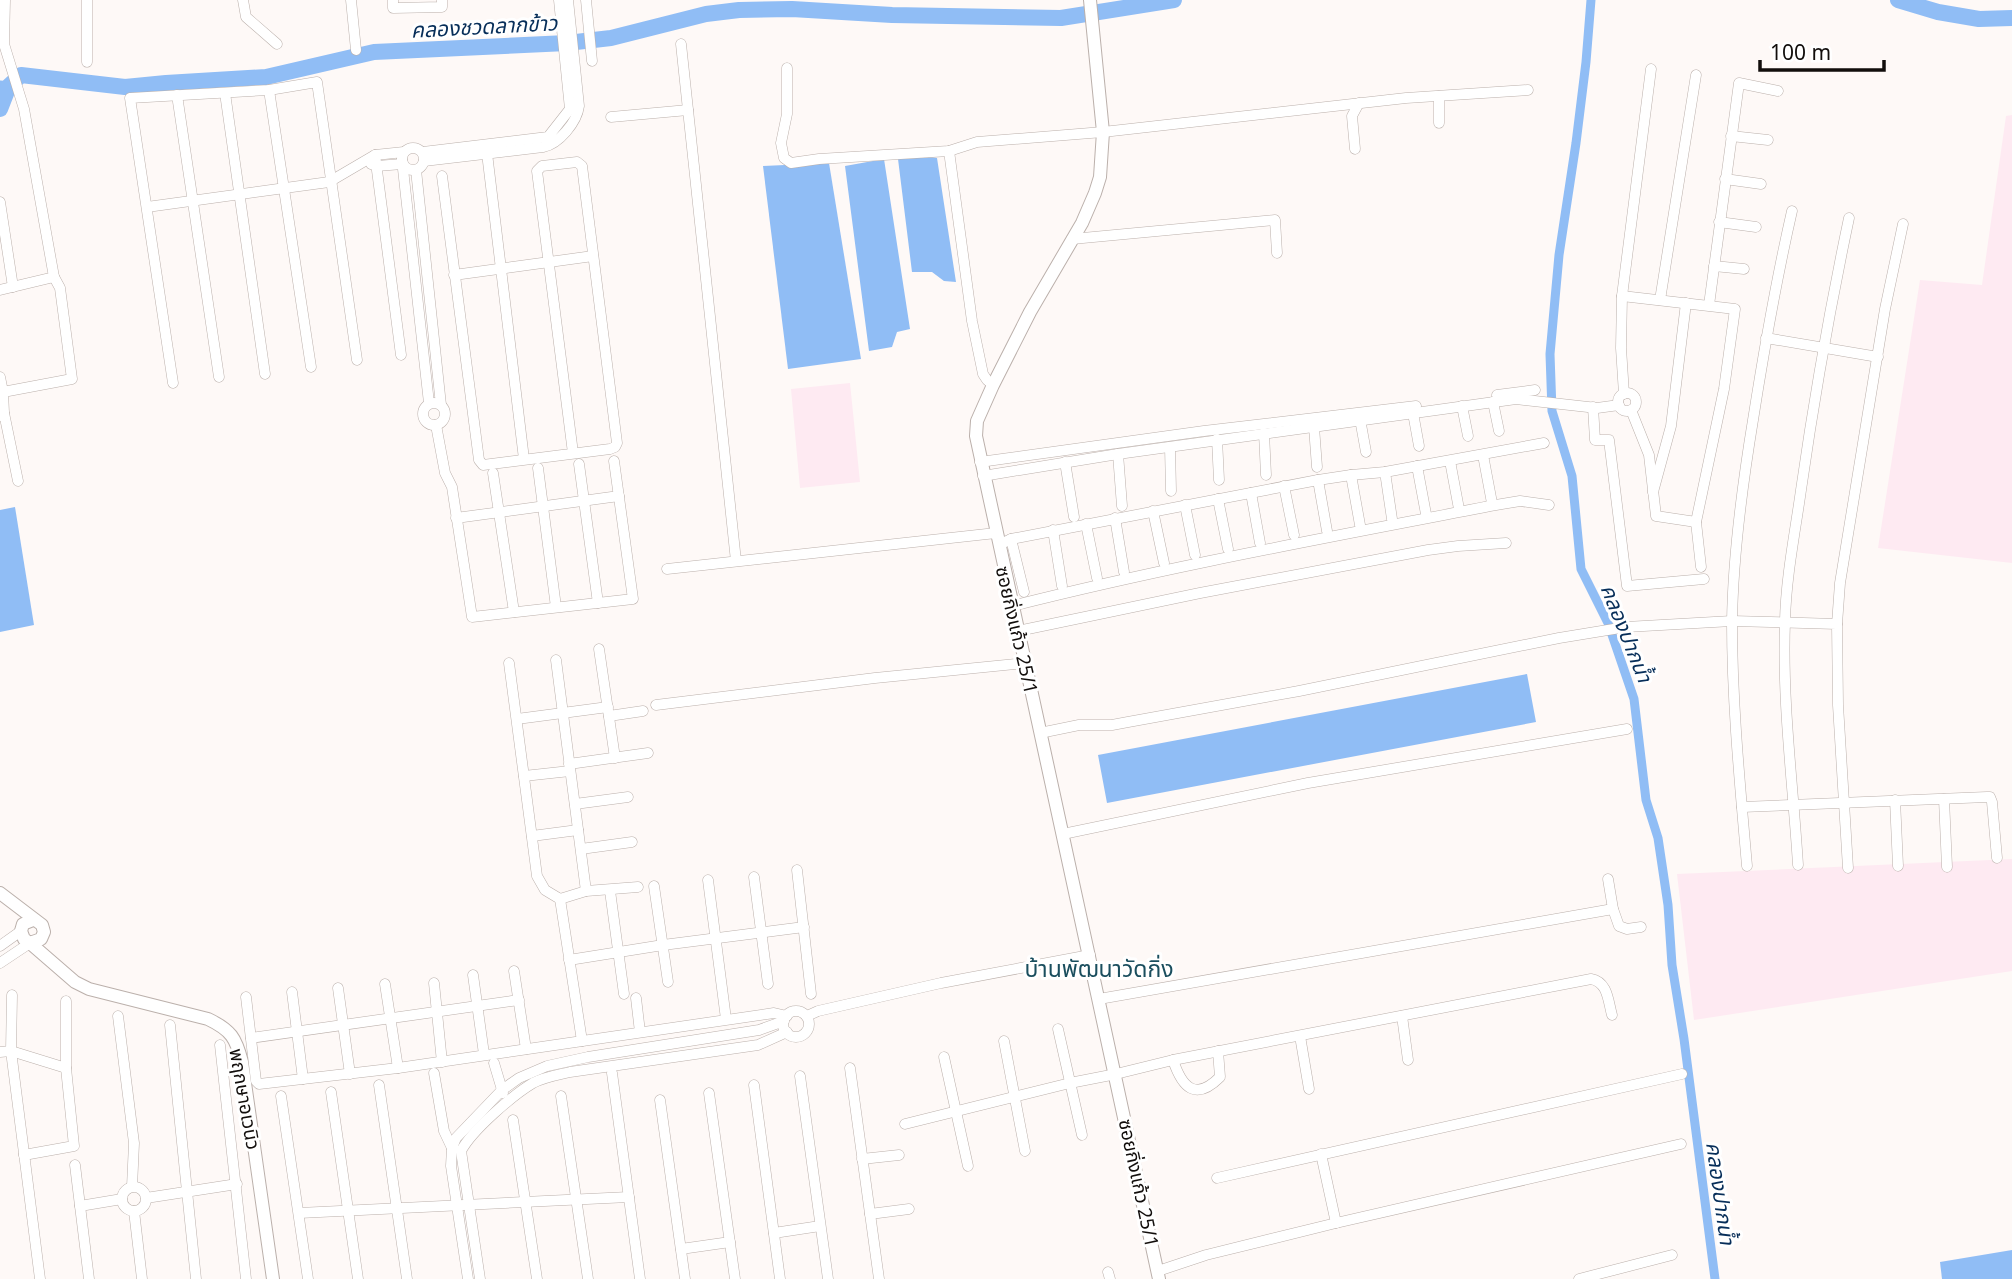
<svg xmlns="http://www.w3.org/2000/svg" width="2012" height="1279" font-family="'Noto Sans','Noto Sans Thai',sans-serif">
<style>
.industrial{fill:#feeaf2}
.water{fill:#90bdf5}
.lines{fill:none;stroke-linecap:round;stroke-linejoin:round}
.canal{stroke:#90bdf5;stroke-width:9}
.river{stroke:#90bdf5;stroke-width:16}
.minor-casing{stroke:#bbb0ab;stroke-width:11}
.tertiary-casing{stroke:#bbb0ab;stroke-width:14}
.minor{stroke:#fff;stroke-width:10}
.tertiary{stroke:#fff;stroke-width:12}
.labels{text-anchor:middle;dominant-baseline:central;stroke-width:6;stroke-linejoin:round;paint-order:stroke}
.street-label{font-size:19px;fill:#120e0c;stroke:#fff}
.water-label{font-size:21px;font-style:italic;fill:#072e59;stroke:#fff}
.quarter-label{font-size:23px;fill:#1a4e5e;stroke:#fff}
</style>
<rect width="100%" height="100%" fill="#fef9f7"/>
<g class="industrial">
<polygon points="2012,115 2012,563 1878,548 1920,280 1982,285 2006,116"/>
<polygon points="850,383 860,482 800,488 791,389"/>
<polygon points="2012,859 2012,971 1694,1020 1677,874"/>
</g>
<g class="water">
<polygon points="915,155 937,158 956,282 944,281 932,272 912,272 898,159"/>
<polygon points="884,159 910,329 897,332 892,347 869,351 845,166"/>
<polygon points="829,163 861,359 788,369 763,166"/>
<polygon points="15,507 34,625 0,632 0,510"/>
<polygon points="1527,674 1536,722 1107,803 1098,755"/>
<polygon points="2012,1250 2012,1279 1942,1279 1940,1262"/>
</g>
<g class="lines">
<g class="canal">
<polyline points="1591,0 1586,62 1576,143 1559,255 1550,354 1552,411 1572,476 1581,569 1608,623 1634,699 1646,800 1658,838 1668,905 1672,965 1684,1039 1715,1279"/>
<polyline points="0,85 9,86"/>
</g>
<g class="river">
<polyline points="1898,0 1938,12 1979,19 2012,18"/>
<polyline points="0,109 9,86 21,75 125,87 166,83 266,77 374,52 567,43 611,38 706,14 739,10 792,9 892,15 1061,18 1174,0"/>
</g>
<g class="minor-casing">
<g id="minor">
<polyline points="243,0 246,17 277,44"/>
<polyline points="351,0 356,50"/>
<polyline points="393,0 393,8 442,7 442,0"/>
<polyline points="586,0 592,61"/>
<polyline points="681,44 736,561"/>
<polyline points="87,62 87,0"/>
<polyline points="787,68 787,114 781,143 784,158 791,163 819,159 949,151 977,142 1103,132 1406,98 1528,90"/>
<polyline points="269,90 311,367"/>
<polyline points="225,93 265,374"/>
<polyline points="177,95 219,377"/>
<polyline points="1439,96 1439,123"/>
<polyline points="611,117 688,110"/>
<polyline points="1731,136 1768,140"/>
<polyline points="486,145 524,459"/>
<circle cx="413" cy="159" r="11"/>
<polyline points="1355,149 1352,116 1359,103"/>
<polyline points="949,151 972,321 983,374 987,380 993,385"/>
<polyline points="423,152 548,137 570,109 559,0"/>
<polyline points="375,155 401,355"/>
<polyline points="402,160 429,403"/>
<path d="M424,161L543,147C559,144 577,122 579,106L568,0"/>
<polyline points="371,164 377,166 402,164"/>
<polyline points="416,170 441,405"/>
<polyline points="442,176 479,460 483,465 610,449 615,447 617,443 582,166 577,162 542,166 537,171 573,453"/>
<polyline points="1725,179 1761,184"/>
<polyline points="0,202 13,287"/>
<polyline points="147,207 329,182 375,155 404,152"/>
<polyline points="1719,222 1756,227"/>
<polyline points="1072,239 1275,220 1277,253"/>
<polyline points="1714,266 1744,269"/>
<polyline points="454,275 593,256"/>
<polyline points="0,290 54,277 24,109 4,44 5,0"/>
<polyline points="1622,296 1735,309 1724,389 1696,522 1701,567"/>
<polyline points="1660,300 1696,75"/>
<polyline points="1709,305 1739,83 1778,91"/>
<polyline points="1766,338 1878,357"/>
<polyline points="0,377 3,392"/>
<polyline points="173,383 130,98 269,90 317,82 357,360"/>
<circle cx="1627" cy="402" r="9"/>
<polyline points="1624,394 1621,348 1622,296 1651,69"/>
<polyline points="1497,395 1535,390"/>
<polyline points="1493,402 1499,431"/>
<circle cx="434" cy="414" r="11"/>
<polyline points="1462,406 1468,436"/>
<polyline points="1593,407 1595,440 1609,440 1627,586 1704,579"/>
<polyline points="1631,410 1649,455 1656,516 1696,522"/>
<polyline points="4,413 18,481"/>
<polyline points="1413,413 1419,446"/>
<polyline points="0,416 4,413 3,392 72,379 60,288 54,277"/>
<polyline points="1360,419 1366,452"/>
<polyline points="436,425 445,473 452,487 472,617 633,599 614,461"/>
<polyline points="1314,427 1317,467"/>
<polyline points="1264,433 1266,475"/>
<polyline points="1217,439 1219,480"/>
<polyline points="1170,447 1171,491"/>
<polyline points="1118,454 1122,506"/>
<polyline points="1483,455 1492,503"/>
<polyline points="1450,461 1459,509"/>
<polyline points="980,462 1204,431 1416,406"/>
<polyline points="1065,462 1074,517"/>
<polyline points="579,464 598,603"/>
<polyline points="1417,466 1426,514"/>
<polyline points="538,468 556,607"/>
<polyline points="1385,472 1392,519"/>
<polyline points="493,473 514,612"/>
<polyline points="1351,475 1360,525"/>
<polyline points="983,476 1118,454 1516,399 1597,408 1619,405"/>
<polyline points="1318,480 1327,531"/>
<polyline points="1284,486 1294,535"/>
<polyline points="1653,492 1671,426 1686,303"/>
<polyline points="1251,493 1260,543"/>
<polyline points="1218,499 1228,549"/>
<polyline points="1185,505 1195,555"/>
<polyline points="1153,511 1164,563"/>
<polyline points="456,518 619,496"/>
<polyline points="1115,518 1124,572"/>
<polyline points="1086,524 1097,578"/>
<polyline points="1053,530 1062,586"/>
<polyline points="1011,539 1024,592"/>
<polyline points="999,545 1011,539 1318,480 1351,475 1385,472 1544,443"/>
<polyline points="667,569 996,533"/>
<path d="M1012,606C1170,566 1331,537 1490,506L1520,501L1549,505"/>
<polyline points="1837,624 1840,583 1885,309 1903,224"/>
<polyline points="1018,631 1200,593 1428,550 1458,546 1506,543"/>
<polyline points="599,649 615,758"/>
<polyline points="556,660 586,891"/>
<polyline points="509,663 537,876 545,890 560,899"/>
<polyline points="656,705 875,678 1025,663"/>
<polyline points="609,716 643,711"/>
<polyline points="517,719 608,707"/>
<polyline points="1040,733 1079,725 1112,725 1128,722 1299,691 1559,638 1626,627 1732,621 1837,624 1838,705 1848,868"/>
<polyline points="569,764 648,753"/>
<polyline points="524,776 570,771"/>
<polyline points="1944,799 1947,867"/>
<polyline points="1895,800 1898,866"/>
<polyline points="575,804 628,797"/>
<polyline points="1742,807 1987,797 1990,797 1992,802 1997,858"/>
<polyline points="1063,834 1308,783 1627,729"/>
<polyline points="532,836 578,830"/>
<polyline points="581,849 632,842"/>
<path d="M1798,865C1793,784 1782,703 1785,621C1786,577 1795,533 1801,490C1814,399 1830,308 1849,218"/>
<path d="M1747,866C1740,785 1732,703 1732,622C1733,554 1742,487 1753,420C1764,350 1776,281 1792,211"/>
<polyline points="797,870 811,994"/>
<polyline points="754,877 768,984"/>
<polyline points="1608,879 1613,909 1619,926 1627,929 1641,927"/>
<polyline points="708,880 726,1019"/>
<polyline points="654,886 668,982"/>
<polyline points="610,891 624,994"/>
<polyline points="0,946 21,931"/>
<polyline points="569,960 663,945 804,927"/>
<polyline points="0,963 30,943"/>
<polyline points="514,971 526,1049"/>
<polyline points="473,975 484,1054"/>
<polyline points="434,983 442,1062"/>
<polyline points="385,984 398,1068"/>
<polyline points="338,988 350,1074"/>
<polyline points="292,992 303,1079"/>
<polyline points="12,995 11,1051 40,1279"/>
<polyline points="246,997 256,1081 259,1084 398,1068 774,1013 787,1016"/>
<polyline points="636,998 640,1032"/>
<polyline points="1099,999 1613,909"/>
<circle cx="796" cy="1024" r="13"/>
<polyline points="118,1016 134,1143 132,1187"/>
<polyline points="807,1016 818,1011 941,983 1090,955"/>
<polyline points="1402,1016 1408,1060"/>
<polyline points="170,1025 196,1279"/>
<polyline points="1058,1029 1082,1135"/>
<polyline points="1300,1036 1309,1089"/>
<polyline points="251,1038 519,1000"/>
<polyline points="582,1041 560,899 586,891 638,887"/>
<polyline points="1004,1041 1025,1151"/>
<polyline points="220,1045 246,1279"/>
<polyline points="0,1052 11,1051 66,1068"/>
<polyline points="944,1057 968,1166"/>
<path d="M1173,1060C1182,1087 1195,1102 1220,1077L1218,1051"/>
<polyline points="494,1063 503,1093"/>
<polyline points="850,1068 879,1279"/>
<polyline points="434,1073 444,1131 452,1148 454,1149"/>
<polyline points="612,1073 640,1279"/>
<polyline points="800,1076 828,1279"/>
<polyline points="379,1085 407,1279"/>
<polyline points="754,1085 780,1279"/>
<polyline points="331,1092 358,1279"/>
<polyline points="709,1093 735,1279"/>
<polyline points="281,1096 308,1279"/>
<polyline points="561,1096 588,1279"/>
<polyline points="660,1100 685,1279"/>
<polyline points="513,1120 537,1279"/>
<path d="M905,1124L1070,1083L1116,1074L1173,1060L1591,979C1608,982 1608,1001 1612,1015"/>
<polyline points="1321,1154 1336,1223"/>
<polyline points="24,1155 74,1146 66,1068 66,1001"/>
<polyline points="862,1159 899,1155"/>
<polyline points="75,1165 89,1279"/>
<polyline points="1217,1178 1682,1074"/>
<circle cx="134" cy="1199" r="12"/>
<polyline points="146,1198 237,1184"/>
<polyline points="80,1206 122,1199"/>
<polyline points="134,1211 142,1279"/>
<polyline points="299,1213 629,1197"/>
<polyline points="870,1214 909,1209"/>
<polyline points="774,1233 820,1226"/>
<polyline points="681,1249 730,1242"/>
<polyline points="1158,1271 1206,1255 1336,1223 1681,1144"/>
<polyline points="1108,1272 1110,1279"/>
<polyline points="468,1279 451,1166 452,1148 456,1138 502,1090 519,1078 547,1066 588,1057 759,1030 784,1021"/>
<path d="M480,1279L461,1151C472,1130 513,1095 533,1083C544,1077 557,1075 570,1072L758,1045L787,1032"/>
<polyline points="1579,1279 1672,1255"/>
</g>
</g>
<g class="tertiary-casing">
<g id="tertiary">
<polyline points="1090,0 1103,132 1100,177 1095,193 1082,223 1030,312 993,385 977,421 976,436 1159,1279"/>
<polyline points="0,893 42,925 44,932 41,939 30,943 24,939 21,931 23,924 33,920"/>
<path d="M30,943L75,982L89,989L208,1019C231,1030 236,1038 242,1062L273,1279"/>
</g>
</g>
<use href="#minor" class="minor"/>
<use href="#tertiary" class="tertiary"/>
</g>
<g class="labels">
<g class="street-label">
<text transform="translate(1017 630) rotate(77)">ซอยกิ่งแก้ว 25/1</text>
<text transform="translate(245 1099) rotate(80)">พฤกษาอเวนิว</text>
<text transform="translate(1139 1183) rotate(78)">ซอยกิ่งแก้ว 25/1</text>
</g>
<g class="water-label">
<text transform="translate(484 26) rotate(-3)">คลองชวดลากข้าว</text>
<text transform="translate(1627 633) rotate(68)">คลองปากน้ำ</text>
<text transform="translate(1721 1193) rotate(82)">คลองปากน้ำ</text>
</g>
<g class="quarter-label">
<text x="1099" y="968">บ้านพัฒนาวัดกิ่ง</text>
</g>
</g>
<path d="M1760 60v10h124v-10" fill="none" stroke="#120e0c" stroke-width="3.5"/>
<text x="1770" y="60" font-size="21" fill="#120e0c" stroke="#ffffff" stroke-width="5" paint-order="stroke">100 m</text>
</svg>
